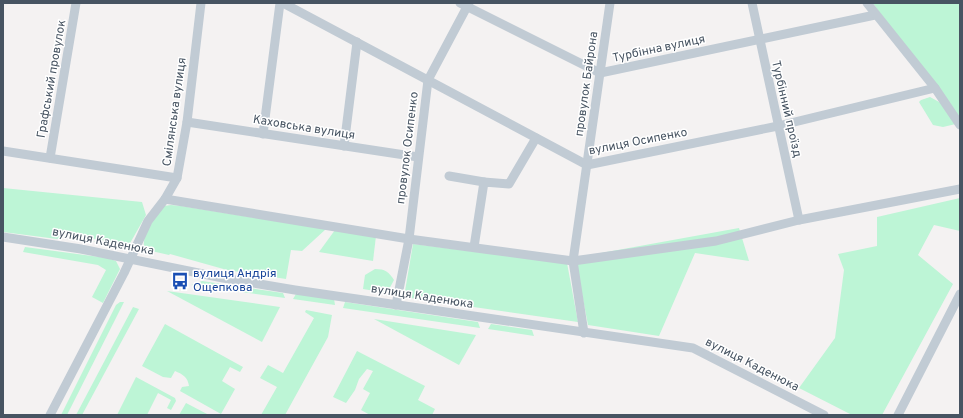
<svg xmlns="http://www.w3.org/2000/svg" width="963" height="418" font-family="Overpass,sans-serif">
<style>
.green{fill:#bdf5d6}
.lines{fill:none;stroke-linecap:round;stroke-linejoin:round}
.minor{stroke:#c1cbd4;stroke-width:9}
.labels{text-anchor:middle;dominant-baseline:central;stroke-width:3;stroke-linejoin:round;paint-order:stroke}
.street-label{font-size:12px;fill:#475462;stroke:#fff}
.transit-label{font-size:12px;fill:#164399;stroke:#fff;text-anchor:start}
</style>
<rect width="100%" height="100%" fill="#f4f2f2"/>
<g class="green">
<polygon points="873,3 960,3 960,123 943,127 933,125 919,102 921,100 930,97 941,103"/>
<polygon points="3,188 142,202 146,215 129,245 72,235 57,239 3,232"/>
<polygon points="960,198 960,231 934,225 918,255 953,284 882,415 852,415 799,388 835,338 844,270 838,254 877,246 877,217"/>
<path d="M171,205L181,206L326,229L302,251L291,250L286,279L227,270L170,254L169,255L147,250L144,247C142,231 155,218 164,206Z"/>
<polygon points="739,228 749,261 695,253 659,336 588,325 577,268 579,257"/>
<polygon points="335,230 376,236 373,261 319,252"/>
<polygon points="93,241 120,246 119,249 104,246"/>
<polygon points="413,244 567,263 578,322 404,297"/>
<polygon points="25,247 107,258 116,261 120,269 103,303 92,297 106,270 98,265 23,252"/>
<path d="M375,269C385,269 389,272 394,280L387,293L363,289L365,275Z"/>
<polygon points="202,281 283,293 285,298 191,285"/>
<polygon points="167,291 280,307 262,342"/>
<polygon points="296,294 334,299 335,305 293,299"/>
<polygon points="120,302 124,302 67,415 61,415 116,305"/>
<polygon points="345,302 478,322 480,328 343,308"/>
<polygon points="133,307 139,309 82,415 76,415"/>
<polygon points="306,310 332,315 328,337 285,415 261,415 277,387 260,378 268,365 283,373 314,318 305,312"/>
<polygon points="374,319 476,335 459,365"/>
<path d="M165,324L243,367L240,372L230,367L222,381L235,389L221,414L180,391L182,387L189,386C188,377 182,374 175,371L171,378L163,377L142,366Z"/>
<polygon points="491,324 532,330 534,336 488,329"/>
<polygon points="357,351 425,386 418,400 435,409 432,415 370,415 361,410 370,393 363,389 373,371 367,369 359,379 355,390 346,403 333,397"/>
<polygon points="136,377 175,398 176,401 171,410 167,408 171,400 158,393 147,415 117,415"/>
<polygon points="186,403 209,415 179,415"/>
</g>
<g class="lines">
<g class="minor">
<polyline points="283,3 587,165 778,126 935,88"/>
<polyline points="460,3 600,73 875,15"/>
<polyline points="752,3 799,220"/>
<polyline points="867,3 935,88 960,125"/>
<polyline points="187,122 418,157"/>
<polyline points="263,134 280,3"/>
<polyline points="344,146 357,42"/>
<polyline points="3,151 177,178"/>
<polyline points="50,158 76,3"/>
<polyline points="449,176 484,182"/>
<polyline points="165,199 409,239 573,261 716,241 799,220 960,189"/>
<polyline points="3,237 81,249 223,278 295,290 693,348 824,415"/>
<polyline points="474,247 484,182 509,184 536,138"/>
<polyline points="396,305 409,239 428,80 469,3"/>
<polyline points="584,333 573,261 610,3"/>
<polyline points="50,415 124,273 148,221 165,199 177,178 187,122 201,3"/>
<polyline points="898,415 960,294"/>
</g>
</g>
<defs>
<g id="bus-bare" transform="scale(1.38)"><path d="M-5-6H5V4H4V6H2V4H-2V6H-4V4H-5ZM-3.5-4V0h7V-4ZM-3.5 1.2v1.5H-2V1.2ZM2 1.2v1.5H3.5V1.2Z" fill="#1a4fb4" stroke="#fff" stroke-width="2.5" paint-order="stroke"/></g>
</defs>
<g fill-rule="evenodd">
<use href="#bus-bare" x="180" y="281"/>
</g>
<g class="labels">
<g class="street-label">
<text transform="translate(659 49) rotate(-12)">Турбінна вулиця</text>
<text transform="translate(52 79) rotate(-80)">Графський провулок</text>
<text transform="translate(587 84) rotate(-82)">провулок Байрона</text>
<text transform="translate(786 109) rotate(77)">Турбінний проїзд</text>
<text transform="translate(175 112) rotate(-82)">Смілянська вулиця</text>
<text transform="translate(304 128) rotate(9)">Каховська вулиця</text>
<text transform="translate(638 142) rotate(-11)">вулиця Осипенко</text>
<text transform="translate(408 148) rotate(-83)">провулок Осипенко</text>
<text transform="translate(103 242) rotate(11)">вулиця Каденюка</text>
<text transform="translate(422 297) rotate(9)">вулиця Каденюка</text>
<text transform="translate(752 365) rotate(27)">вулиця Каденюка</text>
</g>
<g class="transit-label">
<text x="193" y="274">вулиця Андрія<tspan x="193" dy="14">Ощепкова</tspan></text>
</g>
</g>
<rect width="963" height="418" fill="none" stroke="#475462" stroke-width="8"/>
</svg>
